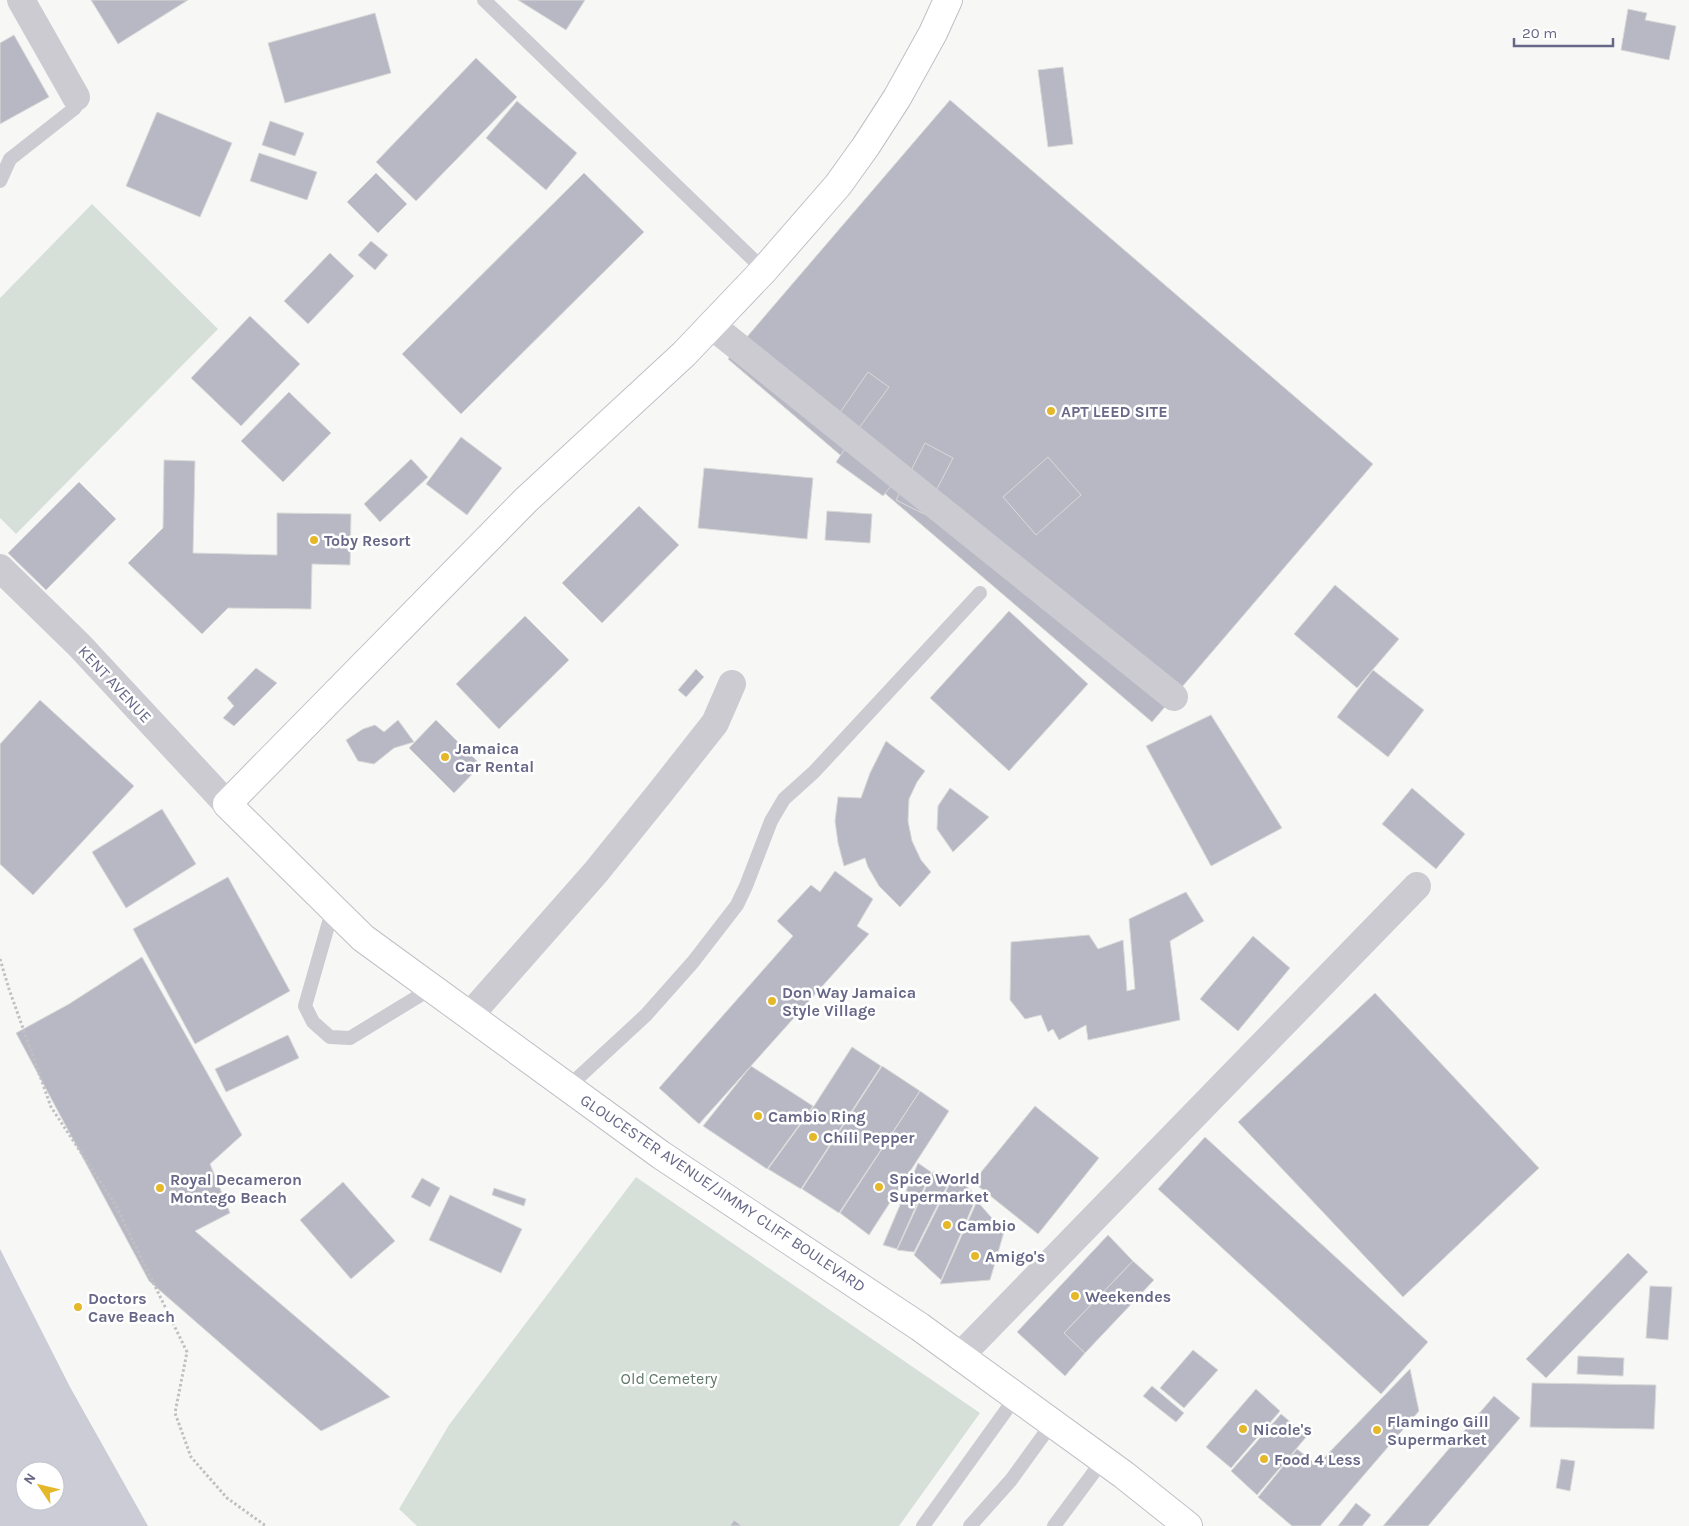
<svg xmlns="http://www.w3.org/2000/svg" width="1689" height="1526" font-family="Karla,sans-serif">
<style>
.green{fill:#d7e0d8}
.water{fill:#cbccd6;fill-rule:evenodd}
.building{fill:#b7b8c3;stroke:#d9dad8}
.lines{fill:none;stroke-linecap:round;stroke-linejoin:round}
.secondary-casing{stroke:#bfbfc7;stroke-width:30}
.path{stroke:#c0c0c4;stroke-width:3;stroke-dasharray:2.5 2.5;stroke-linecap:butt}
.service{stroke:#cbcbd1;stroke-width:14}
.minor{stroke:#cbcbd1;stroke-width:28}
.secondary{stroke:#fff;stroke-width:28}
.poi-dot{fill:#e5b829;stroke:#fff;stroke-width:2}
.labels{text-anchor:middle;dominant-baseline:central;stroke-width:5;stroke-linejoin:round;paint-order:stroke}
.poi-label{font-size:16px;font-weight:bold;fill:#676887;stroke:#fff;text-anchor:start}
.street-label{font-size:16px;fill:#676887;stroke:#fff}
.park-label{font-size:16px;fill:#627969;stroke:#fff}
</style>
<rect width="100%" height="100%" fill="#f7f8f6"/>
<g class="green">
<polygon points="92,204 218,329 16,534 0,518 0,298"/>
<polygon points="636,1177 980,1413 899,1526 417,1526 399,1509 449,1425"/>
</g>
<path class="water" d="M0,1249L70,1387L148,1526H0ZM25,1471H55V1501H25Z"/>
<g class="building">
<polygon points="91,0 188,0 118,44"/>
<polygon points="518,0 585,0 566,30"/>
<polygon points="1628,9 1647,13 1645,20 1676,26 1669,60 1621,50"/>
<polygon points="375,13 391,73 285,103 268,43"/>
<polygon points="14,35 49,97 0,124 0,43"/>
<polygon points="476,58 517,97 416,201 376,162"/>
<polygon points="1063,67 1073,144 1048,147 1038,70"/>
<polygon points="950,100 1373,464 1152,722 728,359"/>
<polygon points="517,101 577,153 546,190 486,138"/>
<polygon points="157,112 232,143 200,217 126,186"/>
<polygon points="270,121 304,133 295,156 262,145"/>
<polygon points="259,153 317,172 307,200 250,181"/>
<polygon points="376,173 407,204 378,233 347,202"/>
<polygon points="584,173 644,232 461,414 402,354"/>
<polygon points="371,241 388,255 375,270 358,255"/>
<polygon points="330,253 354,276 308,324 284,301"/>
<polygon points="250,316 300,364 241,426 191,378"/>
<polygon points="868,372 889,387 859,428 839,414"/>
<polygon points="289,392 331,433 283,482 241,441"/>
<polygon points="461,437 502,468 467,515 426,484"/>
<polygon points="925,443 953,458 924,514 896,500"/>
<polygon points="847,446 895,481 883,496 836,462"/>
<polygon points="1048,457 1081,495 1036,535 1003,497"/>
<polygon points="411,459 428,477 380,522 364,504"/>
<polygon points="164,460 195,461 193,553 277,555 277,513 351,514 350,565 312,564 311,609 228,608 202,634 128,563 163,528"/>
<polygon points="704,468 813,478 807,539 698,528"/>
<polygon points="79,482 116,519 46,590 8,553"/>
<polygon points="639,506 679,545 602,623 562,583"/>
<polygon points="827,511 872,514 870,543 825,540"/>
<polygon points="1335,585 1399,639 1357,688 1294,634"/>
<polygon points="1009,611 1088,684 1009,771 930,698"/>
<polygon points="525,616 569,660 499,729 456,684"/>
<polygon points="256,668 277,683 234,726 223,718 234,706 227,698"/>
<polygon points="696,669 704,677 686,697 678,690"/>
<polygon points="1373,670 1424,710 1388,757 1337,717"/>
<polygon points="40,700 134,786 33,895 0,864 0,744"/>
<polygon points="1211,715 1282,828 1211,866 1146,746"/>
<polygon points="398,720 414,742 394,748 374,764 358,761 346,740 363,729 375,725 384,732"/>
<polygon points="436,720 481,765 454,793 409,748"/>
<polygon points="886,741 925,771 917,782 909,799 908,821 912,841 921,860 931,872 900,907 879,886 868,867 865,858 844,866 838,843 835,821 838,797 861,798 870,773"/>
<polygon points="950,788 989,817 953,852 937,829 938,806"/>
<polygon points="1412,788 1465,834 1436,869 1382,824"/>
<polygon points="162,809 196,864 126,908 92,852"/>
<polygon points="835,871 873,899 857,926 869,934 699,1124 659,1088 793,936 777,921 811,885 820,892"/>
<polygon points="228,877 290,991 195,1044 133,929"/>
<polygon points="1186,892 1204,921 1170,941 1180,1020 1088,1040 1086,1025 1059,1040 1053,1029 1048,1032 1041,1015 1025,1019 1010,1000 1011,942 1089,935 1098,949 1123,940 1127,991 1135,989 1129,919"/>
<polygon points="1253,936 1290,968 1238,1031 1200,999"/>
<polygon points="142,957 242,1135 210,1164 230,1213 195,1231 390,1397 321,1431 149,1281 16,1033 69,1004"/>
<polygon points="1375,993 1539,1168 1403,1297 1238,1122"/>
<polygon points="288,1035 299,1058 226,1092 215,1069"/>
<polygon points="852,1047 881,1066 801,1189 768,1169 814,1106"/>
<polygon points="751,1066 813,1106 767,1169 703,1126"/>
<polygon points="882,1066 920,1091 839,1213 802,1189"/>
<polygon points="920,1091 949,1111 869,1235 840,1213"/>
<polygon points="1035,1106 1099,1158 1038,1234 973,1182"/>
<polygon points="1205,1137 1428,1342 1381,1394 1158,1189"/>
<polygon points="918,1163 931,1172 897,1249 883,1245"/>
<polygon points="933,1172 953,1174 914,1252 897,1250"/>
<polygon points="954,1175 977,1196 941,1280 914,1255"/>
<polygon points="422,1178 440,1188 430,1207 411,1197"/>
<polygon points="343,1182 395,1241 351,1279 300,1220"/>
<polygon points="494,1188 526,1199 524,1206 492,1195"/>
<polygon points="450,1195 522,1229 501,1273 429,1240"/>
<polygon points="977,1201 1004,1232 990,1280 940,1284"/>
<polygon points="1108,1235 1133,1261 1064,1333 1085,1353 1065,1376 1017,1332"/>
<polygon points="1628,1253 1648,1272 1546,1378 1526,1359"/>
<polygon points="1133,1261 1154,1280 1085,1353 1064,1333"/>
<polygon points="1650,1286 1672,1287 1668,1340 1646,1338"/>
<polygon points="1193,1350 1218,1370 1184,1408 1160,1388"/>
<polygon points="1578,1356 1624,1358 1623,1376 1577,1374"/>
<polygon points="1410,1369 1419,1411 1320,1526 1292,1526 1258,1497 1297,1449 1317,1465"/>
<polygon points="1532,1383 1656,1385 1654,1429 1530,1427"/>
<polygon points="1152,1386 1184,1413 1176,1422 1143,1396"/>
<polygon points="1256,1389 1280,1411 1231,1468 1206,1447"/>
<polygon points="1494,1396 1520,1418 1428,1526 1383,1526"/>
<polygon points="1281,1414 1307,1436 1257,1495 1231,1471"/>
<polygon points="1561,1459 1575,1461 1570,1491 1556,1488"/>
<polygon points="1356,1503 1371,1515 1362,1526 1338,1526"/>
<polygon points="734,1520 742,1526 730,1526"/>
</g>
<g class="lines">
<g class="secondary-casing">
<polyline id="secondary" points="948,0 933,33 897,98 866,146 838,185 764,270 684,354 526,500 227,804 363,938 661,1155 920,1327 1124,1475 1188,1526"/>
</g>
<polyline class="path" points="0,959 9,989 51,1107 115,1204 187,1352 175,1413 191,1457 227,1498 266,1526"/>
<g class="service">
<polyline points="484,0 764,270"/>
<polyline points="0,181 10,159 75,108 76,97"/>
<polyline points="333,908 305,1006 313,1022 330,1037 350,1038 432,988"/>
<polyline points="568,1087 646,1015 693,962 737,905 746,886 771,821 784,799 814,772 980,593"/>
<polyline points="923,1526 1015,1398"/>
<polyline points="970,1526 1011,1480 1053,1422"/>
<polyline points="1054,1526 1103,1460"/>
</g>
<g class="minor">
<polyline points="21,0 76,97"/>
<polyline points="711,325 1174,697"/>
<polyline points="0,568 79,645 227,804"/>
<polyline points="470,1015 596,872 659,794 715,723 732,684"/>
<polyline points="960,1356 1417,886"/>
</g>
<use href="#secondary" class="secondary"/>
</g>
<g class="poi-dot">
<circle cx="1051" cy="411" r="5"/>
<circle cx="314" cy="540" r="5"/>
<circle cx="445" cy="757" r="5"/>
<circle cx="772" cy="1001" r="5"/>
<circle cx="758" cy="1116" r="5"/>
<circle cx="813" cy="1137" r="5"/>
<circle cx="879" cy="1187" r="5"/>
<circle cx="160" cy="1188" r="5"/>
<circle cx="947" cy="1225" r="5"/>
<circle cx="975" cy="1256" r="5"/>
<circle cx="1075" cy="1296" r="5"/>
<circle cx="78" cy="1307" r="5"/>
<circle cx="1243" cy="1429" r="5"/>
<circle cx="1377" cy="1430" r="5"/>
<circle cx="1264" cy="1459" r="5"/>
</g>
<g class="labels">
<g class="poi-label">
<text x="1061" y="411">APT LEED SITE</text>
<text x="324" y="540">Toby Resort</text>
<text x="455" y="748">Jamaica<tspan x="455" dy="18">Car Rental</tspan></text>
<text x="782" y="992">Don Way Jamaica<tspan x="782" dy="18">Style Village</tspan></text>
<text x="768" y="1116">Cambio Ring</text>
<text x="823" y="1137">Chili Pepper</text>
<text x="889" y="1178">Spice World<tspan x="889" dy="18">Supermarket</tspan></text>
<text x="170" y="1179">Royal Decameron<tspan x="170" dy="18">Montego Beach</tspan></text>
<text x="957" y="1225">Cambio</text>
<text x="985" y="1256">Amigo's</text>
<text x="1085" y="1296">Weekendes</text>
<text x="88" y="1298">Doctors<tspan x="88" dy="18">Cave Beach</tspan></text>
<text x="1387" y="1421">Flamingo Gill<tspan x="1387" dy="18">Supermarket</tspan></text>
<text x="1253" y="1429">Nicole's</text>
<text x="1274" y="1459">Food 4 Less</text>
</g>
<g class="street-label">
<text transform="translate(115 684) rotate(47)">KENT AVENUE</text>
<text transform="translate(723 1193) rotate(34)">GLOUCESTER AVENUE/JIMMY CLIFF BOULEVARD</text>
</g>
<g class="park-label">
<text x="669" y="1378">Old Cemetery</text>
</g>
</g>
<g transform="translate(40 1486) rotate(305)"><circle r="24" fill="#ffffff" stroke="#c2c3cf"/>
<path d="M0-4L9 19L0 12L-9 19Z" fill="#e5b829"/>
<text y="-8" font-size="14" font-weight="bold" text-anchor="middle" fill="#676887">N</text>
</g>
<path d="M1514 38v8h99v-8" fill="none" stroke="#676887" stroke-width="2.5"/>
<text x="1522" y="38" font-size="15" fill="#676887" stroke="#ffffff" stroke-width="4" paint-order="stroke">20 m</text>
</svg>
